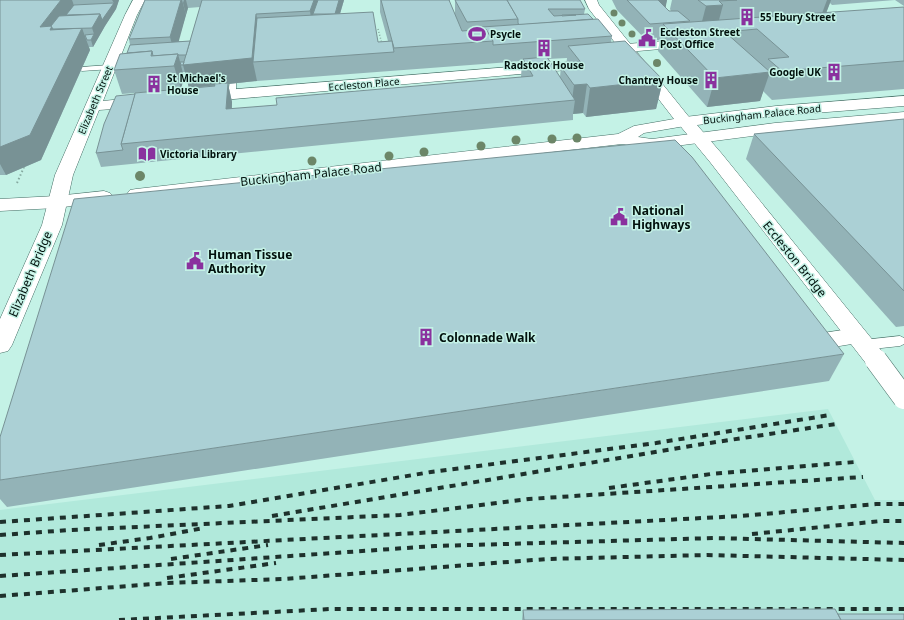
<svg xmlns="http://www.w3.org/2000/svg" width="904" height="620" font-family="'Noto Sans',sans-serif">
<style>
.built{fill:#b1e9db}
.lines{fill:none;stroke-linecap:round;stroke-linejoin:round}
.lane-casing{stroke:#436d64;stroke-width:1}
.street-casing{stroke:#436d64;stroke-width:1}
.primary-casing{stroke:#436d64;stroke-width:1}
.highway-casing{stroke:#436d64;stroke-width:1}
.path-far1{stroke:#84a89e;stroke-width:1.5;stroke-dasharray:1 2;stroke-linecap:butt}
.path{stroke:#84a89e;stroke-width:2;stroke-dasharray:1.5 2.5;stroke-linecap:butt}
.lane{fill:#fff;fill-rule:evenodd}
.street{fill:#fff;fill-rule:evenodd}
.primary{fill:#fff;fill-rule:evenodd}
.highway{fill:#fff;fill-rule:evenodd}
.rail{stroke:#1e312c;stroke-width:4;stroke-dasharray:6 6;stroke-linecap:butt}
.highway-bridge-casing{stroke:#436d64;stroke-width:23;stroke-linecap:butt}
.highway-bridge{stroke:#fff;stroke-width:22}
.tree{fill:#6c8668}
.wall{fill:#93b3b7;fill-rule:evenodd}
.shaded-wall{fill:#789295}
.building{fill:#abd0d5;stroke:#789295}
.labels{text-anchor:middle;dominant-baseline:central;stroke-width:3;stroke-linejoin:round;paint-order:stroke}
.far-poi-label{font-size:10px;font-weight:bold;fill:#02110d;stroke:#c4f2e6;text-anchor:start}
.far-street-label{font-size:10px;fill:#02110d;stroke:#c4f2e6}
.street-label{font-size:12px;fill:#02110d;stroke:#c4f2e6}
.poi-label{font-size:12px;font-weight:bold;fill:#02110d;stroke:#c4f2e6;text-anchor:start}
</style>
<rect width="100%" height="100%" fill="#c4f2e6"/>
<polygon class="built" points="828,409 875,500 904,500 904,620 0,620 0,510"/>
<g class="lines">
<g class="lane-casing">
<g id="lane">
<polygon points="109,65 112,65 112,69 82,71 78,69 82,67"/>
<polygon points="230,81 236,81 236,95 232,97 228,95"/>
<polygon points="900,336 904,338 904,344 900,346 863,350 859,348 857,345 859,342 863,340"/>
</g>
</g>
<g class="street-casing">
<g id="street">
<polygon points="133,0 145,0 137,15 103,101 142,97 147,99 150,102 147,105 142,107 99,110 73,175 62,225 12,345 8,351 0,353 0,319 42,225 55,175 125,15"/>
<polygon points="689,39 694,40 696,43 694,46 627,52 622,51 620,48 622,45 627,44"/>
<polygon points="596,60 601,61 603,64 601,67 200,102 195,100 192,97 195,94 200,92"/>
<polygon points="856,328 864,330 867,336 864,342 803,352 795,350 791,344 795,338 803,336"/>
</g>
</g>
<g class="primary-casing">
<g id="primary">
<polygon points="585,0 597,0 599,5 693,122 691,125 644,133 638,137 652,139 775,123 904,112 904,122 775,133 652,149 622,144 136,199 130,198 127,194 130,190 136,189 618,134 634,126 674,119 589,9"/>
<polygon points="104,191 110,193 113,197 110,201 56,208 0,211 0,199 56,196"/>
</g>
</g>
<g class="highway-casing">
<polygon id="highway" points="904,96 904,106 776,116 697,125 722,154 884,354 888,360 884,366 876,369 868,366 710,162 677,122 679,119 685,117 776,106"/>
</g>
<polyline class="path-far1" points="378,29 382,44"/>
<polyline class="path" points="17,183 24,167"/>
<use href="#lane" class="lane"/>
<use href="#street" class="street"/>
<use href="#primary" class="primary"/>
<use href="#highway" class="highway"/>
<g class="rail">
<polyline points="609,488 711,474 855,462"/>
<polyline points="272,516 703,444 836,424"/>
<polyline points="0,522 229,506 431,472 656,443 830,415"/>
<polyline points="752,534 881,521 904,521"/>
<polyline points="0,535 70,530 400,515 529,499 863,477"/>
<polyline points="99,545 150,538 204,528"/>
<polyline points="0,555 741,516 876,504 904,504"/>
<polyline points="171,559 268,545"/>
<polyline points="0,576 435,546 714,538 904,543"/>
<polyline points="167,578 276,563"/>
<polyline points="0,596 167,583 284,579 547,559 707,555 904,560"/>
<polyline points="119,620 330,609 904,609"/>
</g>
<g class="highway-bridge-casing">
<polyline id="highway-bridge" points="876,360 904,398"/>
</g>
<use href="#highway-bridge" class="highway-bridge"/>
</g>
<g class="tree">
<circle cx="614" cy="13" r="3.5"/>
<circle cx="622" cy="23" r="3.5"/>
<circle cx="632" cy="34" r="3.5"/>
<circle cx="657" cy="63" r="4"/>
<circle cx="577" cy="138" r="4.5"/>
<circle cx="552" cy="139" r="4.5"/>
<circle cx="516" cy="140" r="4.5"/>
<circle cx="481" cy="146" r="4.5"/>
<circle cx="424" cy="152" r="4.5"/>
<circle cx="389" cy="156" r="4.5"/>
<circle cx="312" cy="161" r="4.5"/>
<circle cx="140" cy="176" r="5"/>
</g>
<g class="wall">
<polygon points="0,0 119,0 116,9 105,26 93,47 89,47 90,50 41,160 6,175 0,175"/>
<path d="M145,0H344L340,14L378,42L388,41L380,12V0H450V3L455,14V0L585,9L584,14L593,19L612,36L611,42L663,80L656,109L586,117L583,113L573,114V120L101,167L96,153L135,94L215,86L189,88L185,72H183L184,77L181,89L122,94L114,70L127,53L130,45L129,39ZM200,7L190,41H178L188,8ZM567,58L566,67H561L560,77L548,59ZM522,61L521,77L277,105L232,109V102L228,84L257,81Z"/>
<polygon points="612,0 667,0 665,7 669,11 671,11 670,9 672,0 904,0 904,6 895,0 832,5 830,3 826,13 904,7 904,89 772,100 763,91 760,101 707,107 658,51 660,40 647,41 617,10"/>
<polygon points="904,119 904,326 896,327 746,159 754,134"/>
<polygon points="844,354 829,381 7,507 0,499 0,480"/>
<polygon points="523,610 838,614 904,620 522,620"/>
</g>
<g class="shaded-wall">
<polygon points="61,0 72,0 76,11 60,48 40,27"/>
<polygon points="112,0 119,0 116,9 105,26 93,47 91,40 94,34 92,28 100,14 114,3"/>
<polygon points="181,0 182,0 186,15 175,55 170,37"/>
<polygon points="184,0 186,0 188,8 186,15 183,3"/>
<polygon points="314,0 323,0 313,14 315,26 312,26 310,11"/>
<polygon points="339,0 344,0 336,27 334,14"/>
<polygon points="652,0 667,0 665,11"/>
<polygon points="827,0 831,0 825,16 821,16"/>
<polygon points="723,5 716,31 699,33 706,6"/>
<polygon points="256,14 261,36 253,62 257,81 228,84 232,102 231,129 226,109 228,84 189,88 183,65"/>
<polygon points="82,28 90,50 41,160 6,175 0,164 0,147"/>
<polygon points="178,54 184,77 181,89 174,66"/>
<polygon points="770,72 760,101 707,107 715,78"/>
<polygon points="663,80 656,109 586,117 590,88"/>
<polygon points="587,84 583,113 573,114 575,100 572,100 574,85"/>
</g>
<g class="building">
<polygon points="0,0 61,0 40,27 52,26 50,30 82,28 30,135 0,147"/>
<polygon points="145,0 181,0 170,37 129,39"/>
<polygon points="202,0 314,0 310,11 256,14 252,58 183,65"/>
<polygon points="318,0 339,0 335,14 313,14"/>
<polygon points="381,0 449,0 462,31 486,29 493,41 394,48"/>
<polygon points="455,0 507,0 518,19 467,22"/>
<polygon points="507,0 580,0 585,9 548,9 554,16 588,14 593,19 519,25 518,23 518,19"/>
<polygon points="627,0 658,0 669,11 678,11 690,21 650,24"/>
<polygon points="698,0 737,0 719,1 723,5 706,6"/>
<polygon points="114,3 102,20 100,14 66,15 74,5"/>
<polygon points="904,7 904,61 782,71 768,59 789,57 757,29 725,32 770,72 715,78 663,24"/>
<polygon points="373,12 378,42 392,41 394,52 253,62 257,18"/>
<polygon points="100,14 92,28 53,29 51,26 59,16"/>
<polygon points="562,15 576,15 562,16"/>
<polygon points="598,19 612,36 493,45 493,41 486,29 484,30 482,27"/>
<polygon points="94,34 91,40 87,40 85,35"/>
<polygon points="190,41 186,55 178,55 178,54 153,56 152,51 127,53 130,45"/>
<polygon points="625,41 663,80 590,88 587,84 574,85 561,67 583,65 568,46"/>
<polygon points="152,51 151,56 178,54 174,66 114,70 120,54"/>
<polygon points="547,57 575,100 121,144 135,93 215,86 214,84 228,83 226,109 277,105 276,98 533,76 523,59"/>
<polygon points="180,62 184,62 183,65 181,65"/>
<polygon points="135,94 121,144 123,150 96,153 104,124 116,96"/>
<polygon points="904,119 904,291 754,134"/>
<polygon points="675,140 692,157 844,354 0,480 0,437 74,199"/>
<polygon points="835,609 841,620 524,620 523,610"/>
<polygon points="838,614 904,614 904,620 841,620"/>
</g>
<defs>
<g id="building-bare" transform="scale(1.38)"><path d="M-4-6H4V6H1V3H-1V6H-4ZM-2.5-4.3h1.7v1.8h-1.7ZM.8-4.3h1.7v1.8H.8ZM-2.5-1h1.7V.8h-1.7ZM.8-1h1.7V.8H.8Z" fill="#8a319e" stroke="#c4f2e6" stroke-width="2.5" paint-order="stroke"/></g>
<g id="stadium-bare" transform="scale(1.38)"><path d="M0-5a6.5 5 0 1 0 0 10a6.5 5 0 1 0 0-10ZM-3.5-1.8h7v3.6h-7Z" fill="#8a319e" stroke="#c4f2e6" stroke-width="2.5" paint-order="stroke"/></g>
<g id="civic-bare" transform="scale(1.38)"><path d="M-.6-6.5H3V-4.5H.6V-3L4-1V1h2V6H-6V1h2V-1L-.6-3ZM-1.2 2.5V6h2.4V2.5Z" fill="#8a319e" stroke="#c4f2e6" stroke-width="2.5" paint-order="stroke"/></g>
<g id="library-bare" transform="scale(1.38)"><path d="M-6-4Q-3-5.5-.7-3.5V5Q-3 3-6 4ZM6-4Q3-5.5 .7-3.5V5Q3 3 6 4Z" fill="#8a319e" stroke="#c4f2e6" stroke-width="2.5" paint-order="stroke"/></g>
</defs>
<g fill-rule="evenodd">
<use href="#building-bare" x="747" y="17"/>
<use href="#stadium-bare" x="477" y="34"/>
<use href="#civic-bare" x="647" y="38"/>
<use href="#building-bare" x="544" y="48"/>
<use href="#building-bare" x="834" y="72"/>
<use href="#building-bare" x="711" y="80"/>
<use href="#building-bare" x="154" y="84"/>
<use href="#library-bare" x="147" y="154"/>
<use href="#civic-bare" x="619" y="217"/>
<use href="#civic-bare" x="195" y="261"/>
<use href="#building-bare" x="426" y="337"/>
</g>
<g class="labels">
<g class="far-poi-label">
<text x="760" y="17">55 Ebury Street</text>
<text x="660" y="32">Eccleston Street<tspan x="660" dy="12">Post Office</tspan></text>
<text x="490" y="34">Psycle</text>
<text x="544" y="65" text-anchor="middle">Radstock House</text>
<text x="821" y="72" text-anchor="end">Google UK</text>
<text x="167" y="78">St Michael's<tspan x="167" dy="12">House</tspan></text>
<text x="698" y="80" text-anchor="end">Chantrey House</text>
<text x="160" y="154">Victoria Library</text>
</g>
<g class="far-street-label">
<text transform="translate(364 84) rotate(-5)">Eccleston Place</text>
<text transform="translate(95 100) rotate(-67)">Elizabeth Street</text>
<text transform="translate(762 114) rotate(-6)">Buckingham Palace Road</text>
</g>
<g class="street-label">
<text transform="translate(311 174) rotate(-6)">Buckingham Palace Road</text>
<text transform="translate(795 259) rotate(51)">Eccleston Bridge</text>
<text transform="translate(30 274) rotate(-67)">Elizabeth Bridge</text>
</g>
<g class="poi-label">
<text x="632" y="210">National<tspan x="632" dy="14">Highways</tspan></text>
<text x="208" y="254">Human Tissue<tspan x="208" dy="14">Authority</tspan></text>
<text x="439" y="337">Colonnade Walk</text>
</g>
</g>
</svg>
